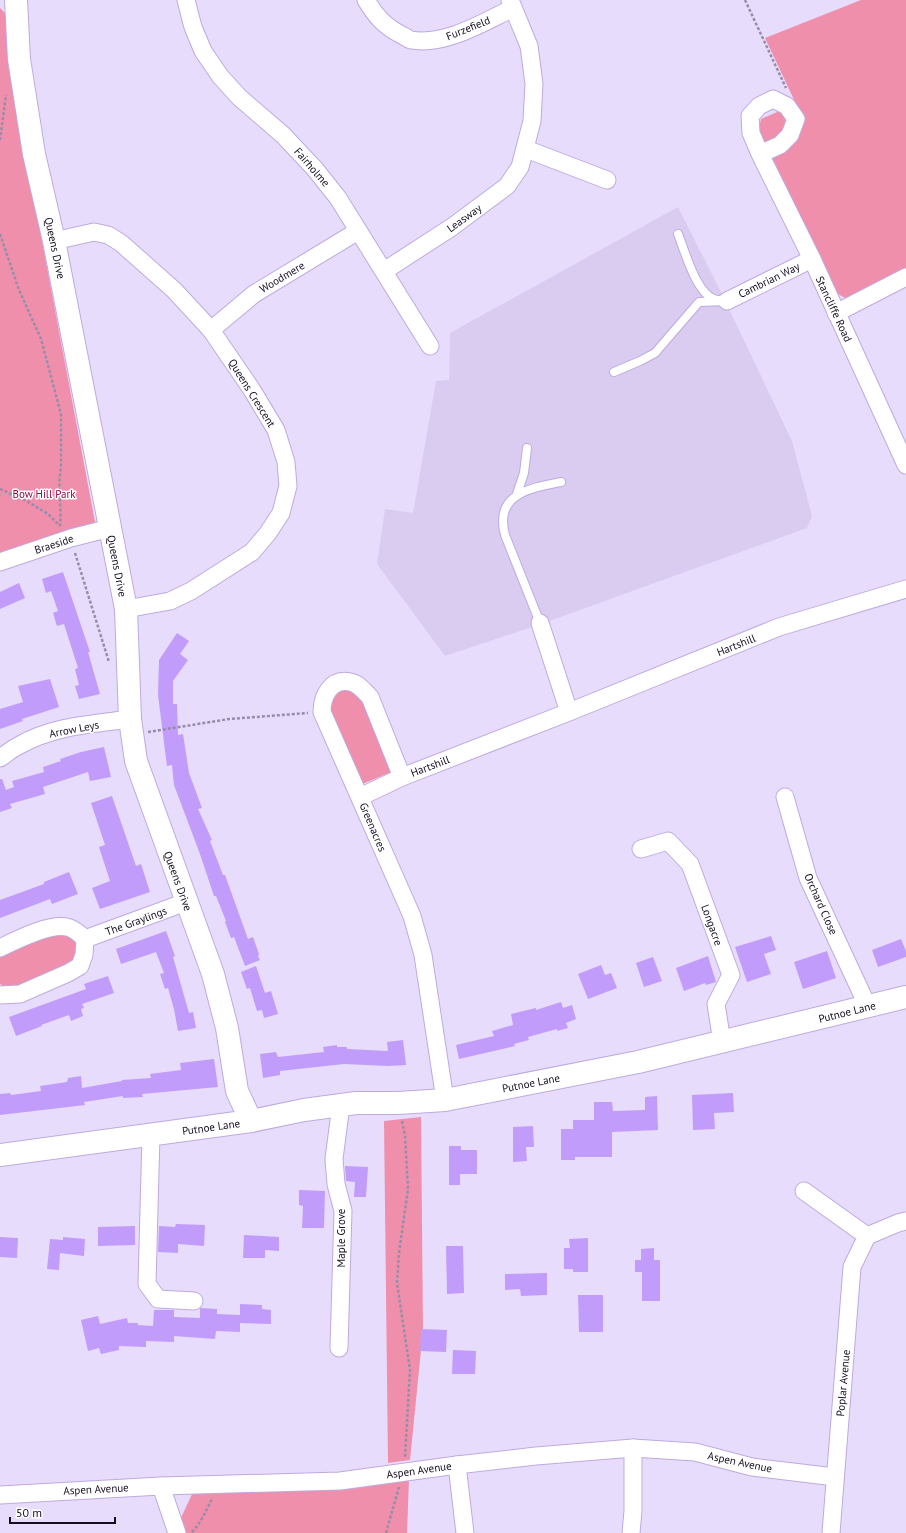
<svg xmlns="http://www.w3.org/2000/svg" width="906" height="1533" font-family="'PT Sans',sans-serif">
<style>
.built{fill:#d9ccf0}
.green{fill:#ef8fab}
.building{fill:#c19cfa}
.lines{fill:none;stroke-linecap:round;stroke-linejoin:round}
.lane-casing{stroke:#beaadf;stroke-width:10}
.street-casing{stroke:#beaadf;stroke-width:19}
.secondary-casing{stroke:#beaadf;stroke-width:24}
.path{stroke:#988da9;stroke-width:2.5;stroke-dasharray:3 2;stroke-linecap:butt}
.lane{stroke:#fff;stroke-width:8}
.street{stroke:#fff;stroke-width:17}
.secondary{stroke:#fff;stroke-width:22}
.labels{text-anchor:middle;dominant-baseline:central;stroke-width:3;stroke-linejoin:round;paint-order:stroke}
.street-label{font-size:11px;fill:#150d20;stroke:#fff}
.park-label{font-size:11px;fill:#8f0948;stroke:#fff}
</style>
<rect width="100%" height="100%" fill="#e8dcfd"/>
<polygon class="built" points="678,207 719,288 792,441 812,516 807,528 544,623 445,656 377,564 385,509 413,513 436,381 449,380 450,333"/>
<g class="green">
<polygon points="861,0 906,0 906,272 849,300 832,291 758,133 761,119 796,104 765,38"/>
<polygon points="0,8 6,14 18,114 95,522 54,539 0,557"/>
<polygon points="341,688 351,689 360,696 391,772 360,785 328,712 332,694"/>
<polygon points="55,933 70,935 79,947 73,962 17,986 5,987 0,984 0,956 2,954"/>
<polygon points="421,1117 423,1330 410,1460 388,1463 384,1121"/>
<polygon points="409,1479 407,1533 185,1533 180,1520 193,1492 319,1490"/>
</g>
<g class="building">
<polygon points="63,572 90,652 88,652 100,694 79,699 75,686 79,685 75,669 78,668 64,624 57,626 53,613 58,611 51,591 46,593 42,579"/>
<polygon points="19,583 25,598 0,609 0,592"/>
<polygon points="177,633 189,641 180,654 188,660 173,681 173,704 177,704 178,735 183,734 189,773 202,808 198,809 212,840 210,841 223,875 225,875 248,939 253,937 259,954 258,956 260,960 245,966 234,937 231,938 225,922 226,921 216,896 214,896 200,854 174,785 172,765 167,766 158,695 159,660"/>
<polygon points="50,679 59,707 22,719 23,721 0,729 0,709 23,702 18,686"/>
<polygon points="104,747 111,777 90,781 88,772 43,787 45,794 10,804 12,808 0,812 0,779 2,779 6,790 14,787 12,781 44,772 43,767 61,761 60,759 81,752"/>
<polygon points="112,796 136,866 141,864 150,892 100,909 92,888 110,881 99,847 105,845 91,803"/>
<polygon points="69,872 78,894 52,904 50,899 0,918 0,900 44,884 44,882"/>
<polygon points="166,931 175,956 173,957 189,1013 193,1012 196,1028 178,1031 174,1009 168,988 165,989 160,974 164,973 156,952 121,964 116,949"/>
<polygon points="771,936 776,950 764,954 771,974 747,982 735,947"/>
<polygon points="901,939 906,951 906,957 878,967 872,950"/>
<polygon points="827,951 836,978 803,989 794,962"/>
<polygon points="708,956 716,982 706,985 705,983 684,991 676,968"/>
<polygon points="653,957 662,981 644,987 636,963"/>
<polygon points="601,965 605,975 611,973 617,988 588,999 578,974"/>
<polygon points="256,966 265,993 271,991 278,1014 264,1018 262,1010 257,1011 250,988 247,989 241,972"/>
<polygon points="108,976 114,993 82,1004 84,1008 81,1009 83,1016 71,1021 69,1015 41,1025 42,1026 16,1036 9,1017 86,989 84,984"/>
<polygon points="561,1002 563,1008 572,1005 576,1019 566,1023 568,1028 557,1031 557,1029 528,1037 529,1040 514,1044 515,1046 459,1059 456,1045 494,1036 492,1031 513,1025 511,1014 536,1008 536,1010"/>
<polygon points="403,1040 406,1065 388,1066 344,1064 280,1071 280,1075 263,1078 260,1054 276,1052 278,1057 324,1052 323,1047 337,1045 337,1047 347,1047 347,1049 388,1051 387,1042"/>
<polygon points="214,1059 218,1087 142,1094 143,1097 123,1098 123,1096 84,1102 85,1105 0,1115 0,1094 10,1093 11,1095 41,1091 40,1086 67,1082 68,1078 81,1076 82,1088 122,1081 122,1080 151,1078 150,1074 181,1070 180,1063"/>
<polygon points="733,1093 734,1112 714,1113 715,1129 693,1130 692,1095"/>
<polygon points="657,1096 658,1130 612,1132 612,1157 575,1157 575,1160 561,1160 561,1129 573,1129 573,1120 594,1120 594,1102 612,1102 613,1111 645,1110 645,1097"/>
<polygon points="533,1126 534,1147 526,1147 527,1161 513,1162 513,1127"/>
<polygon points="449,1146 461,1146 461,1150 477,1150 477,1174 460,1174 460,1185 449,1185"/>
<polygon points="345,1166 368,1167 366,1197 354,1197 355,1182 346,1181"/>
<polygon points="299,1190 325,1191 324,1228 302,1228 303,1206 299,1205"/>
<polygon points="176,1224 205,1225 204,1246 178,1244 178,1253 158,1252 159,1226 175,1227"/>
<polygon points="135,1226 135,1245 98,1246 98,1227"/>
<polygon points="244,1235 279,1237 279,1251 265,1250 265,1258 243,1258"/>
<polygon points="0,1237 18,1238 17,1258 0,1257"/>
<polygon points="63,1237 85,1239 84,1256 60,1253 59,1270 47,1269 50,1239 63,1240"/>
<polygon points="588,1238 588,1272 573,1272 573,1269 564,1269 564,1248 570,1248 569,1239"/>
<polygon points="446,1246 463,1246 464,1293 447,1294"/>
<polygon points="654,1248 654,1260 660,1260 660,1301 642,1301 642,1272 635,1272 635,1260 641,1260 641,1249"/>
<polygon points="547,1273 547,1295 521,1296 520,1289 505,1290 505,1274"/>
<polygon points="578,1295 603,1295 603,1332 579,1332"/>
<polygon points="240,1304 262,1305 262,1309 271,1310 271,1324 240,1323 240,1332 216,1331 215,1339 174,1336 174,1342 146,1341 146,1347 119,1346 119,1350 101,1354 99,1348 88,1351 81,1320 98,1316 100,1324 127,1318 128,1323 138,1323 138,1325 153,1326 154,1310 174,1310 174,1317 200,1318 200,1308 217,1309 217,1314 240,1315"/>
<polygon points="421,1329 447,1330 446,1352 420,1351"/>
<polygon points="453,1350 476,1351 475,1374 452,1374"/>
</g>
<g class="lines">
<g class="lane-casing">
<g id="lane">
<path d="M678,234C685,251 697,298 718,300"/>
<polyline points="614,372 640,361 655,353 699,302 727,301"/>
<polyline points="517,494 524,473 527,448"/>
<path d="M540,623L505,535C494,494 530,488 561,482"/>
</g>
</g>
<g class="street-casing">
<g id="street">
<polyline points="186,0 193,27 203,51 220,76 239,97 283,135 315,169 338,198 430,346"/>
<path d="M366,0C375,15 384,26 400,34C404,36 408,39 411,40C445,46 484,22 513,8"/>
<polyline points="526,149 607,180"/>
<polyline points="760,154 780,145 790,135 796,119 787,106 773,99 759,106 750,116 751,133 760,154 812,259 906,465"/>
<polyline points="54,241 94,232 108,235 121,243 174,290 211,330 252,390 276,430 286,462 288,486 281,513 268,533 252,552 191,591 170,601 126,609"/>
<polyline points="384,271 452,227 507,186 520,167 532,121 534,84 529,46 510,0"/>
<polyline points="727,301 812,259"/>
<polyline points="836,313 906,277"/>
<polyline points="211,330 254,294 358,231"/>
<polyline points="0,562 71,538 110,528"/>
<polyline points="540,623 569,712"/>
<path d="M0,758C6,754 12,749 18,746C52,726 92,724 130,719"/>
<path d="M402,777L370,697C364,691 358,683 350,682C331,678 322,696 322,712L412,916L423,955L445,1100"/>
<polyline points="360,797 402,777 569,712 779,627 906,589"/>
<polyline points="785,797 808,878 868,1007"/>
<polyline points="641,849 668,841 690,864 731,975 716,1004 722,1042"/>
<polyline points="85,939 186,902"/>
<path d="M0,948C16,940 53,921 70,928C75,930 81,935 85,939"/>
<polyline points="0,995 20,994 68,973 80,966 84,955 85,939"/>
<polyline points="151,1135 147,1284 158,1299 194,1301"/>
<polyline points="804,1191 867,1236"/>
<polyline points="339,1348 343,1211 336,1184 334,1159 341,1105"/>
<polyline points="457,1465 465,1533"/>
<polyline points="161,1486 177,1533"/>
<polyline points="0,1495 161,1486 340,1481 457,1465 536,1456 633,1448 695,1452 752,1467 835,1477"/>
<polyline points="631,1533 633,1511 633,1448"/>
<polyline points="831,1533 852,1267 867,1236 898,1223 906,1221"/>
</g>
</g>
<g class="secondary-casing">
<g id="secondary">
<polyline points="16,0 19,59 34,154 54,241 126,609 130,719 136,761 213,974 227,1028 237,1091 251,1121"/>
<polyline points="0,1155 251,1121 304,1110 356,1103 398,1103 445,1100 638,1062 906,997"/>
</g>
</g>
<g class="path">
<polyline points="745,0 786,88"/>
<polyline points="0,140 6,95"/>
<path d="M0,234L19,290L41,339L61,414V468C57,487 62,507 60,526"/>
<polyline points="0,489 25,500 48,514 60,526"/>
<polyline points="75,553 109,662"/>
<polyline points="148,732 229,719 308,713"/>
<polyline points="402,1121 405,1135 408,1189 399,1253 397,1283 410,1370 405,1457"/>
<path d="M192,1532C201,1523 206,1510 212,1499"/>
<polyline points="386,1533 399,1487"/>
</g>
<use href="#lane" class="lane"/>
<use href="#street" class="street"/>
<use href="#secondary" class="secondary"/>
</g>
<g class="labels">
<g class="street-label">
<text transform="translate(468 28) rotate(-22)">Furzefield</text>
<text transform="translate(312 167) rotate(49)">Fairholme</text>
<text transform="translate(464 218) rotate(-36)">Leasway</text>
<text transform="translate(55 248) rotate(78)">Queens Drive</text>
<text transform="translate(282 277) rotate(-31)">Woodmere</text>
<text transform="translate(769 280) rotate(-26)">Cambrian Way</text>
<text transform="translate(834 309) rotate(65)">Stancliffe Road</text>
<text transform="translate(252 393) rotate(58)">Queens Crescent</text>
<text transform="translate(54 544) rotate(-18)">Braeside</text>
<text transform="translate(117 566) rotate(79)">Queens Drive</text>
<text transform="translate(736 645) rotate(-22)">Hartshill</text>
<text transform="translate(74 729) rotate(-11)">Arrow Leys</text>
<text transform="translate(430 766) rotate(-21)">Hartshill</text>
<text transform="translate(373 827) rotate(67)">Greenacres</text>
<text transform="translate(178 881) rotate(70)">Queens Drive</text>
<text transform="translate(821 904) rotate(66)">Orchard Close</text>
<text transform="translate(136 921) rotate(-20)">The Graylings</text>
<text transform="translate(712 925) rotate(70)">Longacre</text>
<text transform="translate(847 1012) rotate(-14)">Putnoe Lane</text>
<text transform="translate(531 1083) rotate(-11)">Putnoe Lane</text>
<text transform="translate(211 1127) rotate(-8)">Putnoe Lane</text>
<text transform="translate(341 1238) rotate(-90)">Maple Grove</text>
<text transform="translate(843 1383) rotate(-85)">Poplar Avenue</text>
<text transform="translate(740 1462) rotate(12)">Aspen Avenue</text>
<text transform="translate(419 1470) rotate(-8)">Aspen Avenue</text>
<text transform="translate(96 1489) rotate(-3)">Aspen Avenue</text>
</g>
<g class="park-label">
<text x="44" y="494">Bow Hill Park</text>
</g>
</g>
<path d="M10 1517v6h105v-6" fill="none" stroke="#150d20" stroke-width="2"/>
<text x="16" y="1517" font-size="12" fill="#150d20" stroke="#ffffff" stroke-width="3" paint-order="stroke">50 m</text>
</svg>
